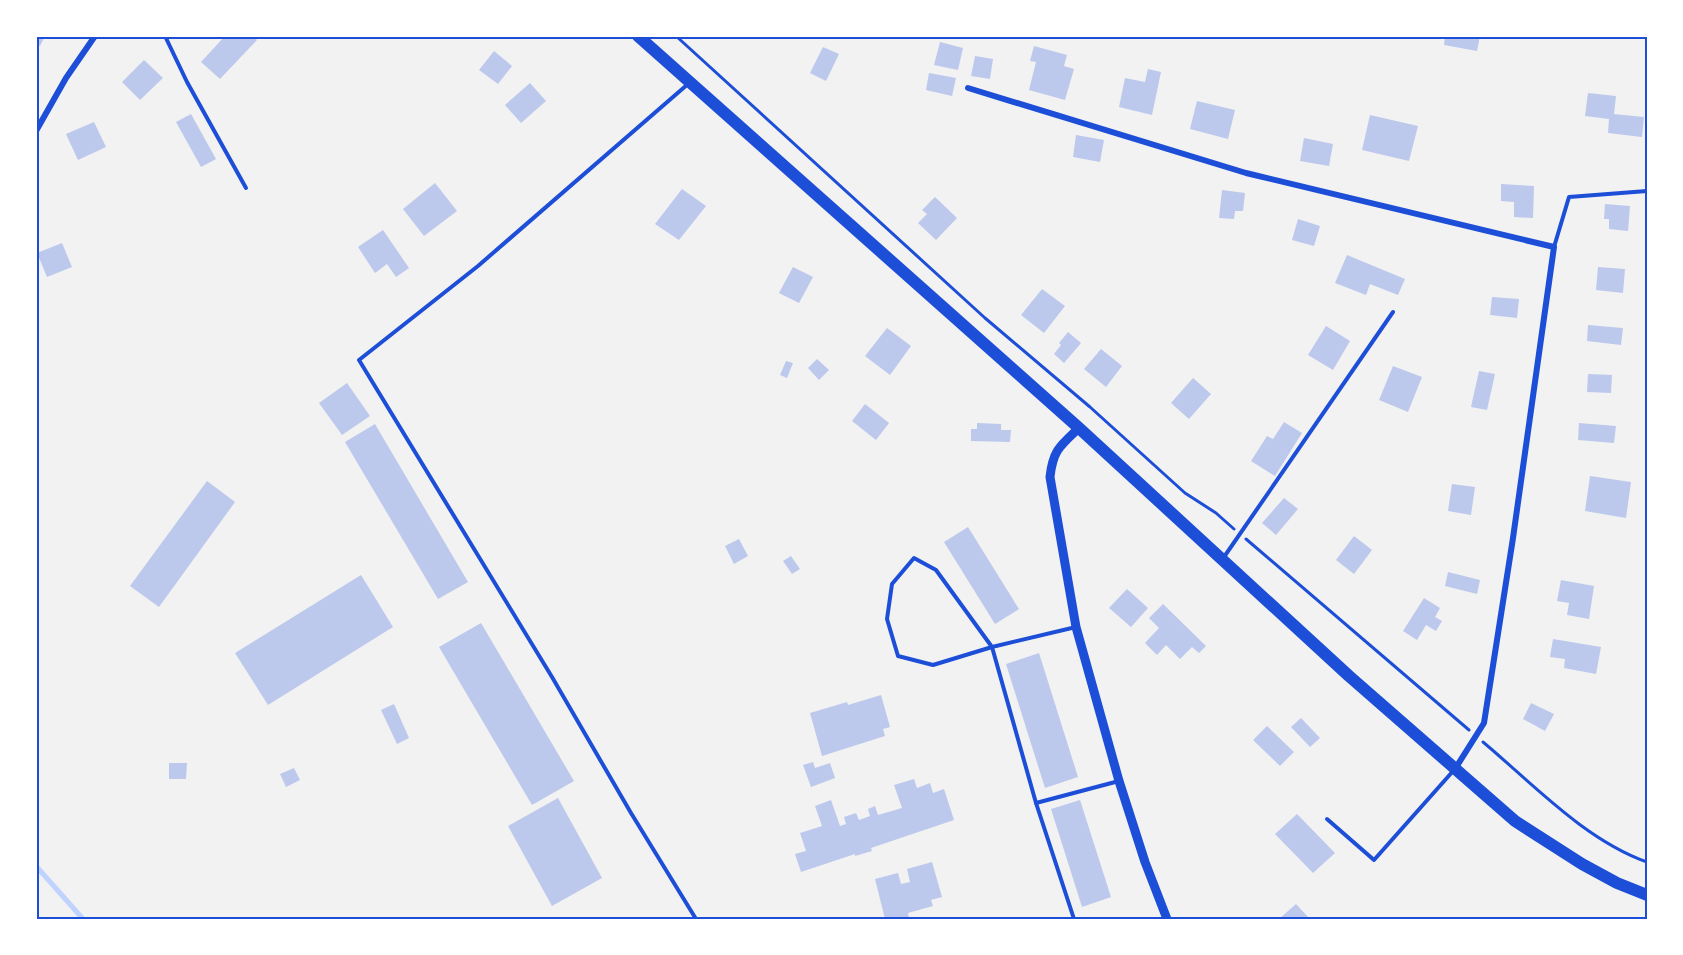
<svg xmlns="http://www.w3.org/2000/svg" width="1683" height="955" font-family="'Open Sans',sans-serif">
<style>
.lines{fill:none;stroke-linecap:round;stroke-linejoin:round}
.stream{stroke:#bfd3fe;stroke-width:5}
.building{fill:#bdc9ec}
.path{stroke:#1d4ed8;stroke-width:3}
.service{stroke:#1d4ed8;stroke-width:4}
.minor{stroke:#1d4ed8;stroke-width:6}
.tertiary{stroke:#1d4ed8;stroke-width:9}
.primary{stroke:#1d4ed8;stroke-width:12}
.neatline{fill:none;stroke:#1d4ed8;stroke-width:2}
</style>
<rect width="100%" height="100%" fill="#f2f2f2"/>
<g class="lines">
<polyline class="stream" points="36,866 83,919"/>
</g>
<g class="building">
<polygon points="36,36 45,36 40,46 36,44"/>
<polygon points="225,36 253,36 257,40 220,79 201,62"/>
<polygon points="1445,36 1480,36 1477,51 1444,45"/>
<polygon points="940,42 963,48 958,70 934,65"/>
<polygon points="1034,46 1067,55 1064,66 1074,69 1065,100 1029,90 1036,62 1030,61"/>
<polygon points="823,47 839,54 826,81 810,73"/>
<polygon points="494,51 512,66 498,84 479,70"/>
<polygon points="975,56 993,59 990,79 971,76"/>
<polygon points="144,60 163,78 140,100 122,82"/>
<polygon points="1148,69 1161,72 1152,115 1119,107 1125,78 1145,82"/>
<polygon points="929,73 956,78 952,96 926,90"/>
<polygon points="530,83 546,101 521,123 505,105"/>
<polygon points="1588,93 1616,96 1614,114 1644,117 1642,137 1608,133 1609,119 1585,116"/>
<polygon points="1197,101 1235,110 1228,139 1190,129"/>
<polygon points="191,114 216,159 201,167 176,122"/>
<polygon points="1370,115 1418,126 1409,161 1362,150"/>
<polygon points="94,122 106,147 78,160 66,134"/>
<polygon points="1076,135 1104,140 1100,162 1073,157"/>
<polygon points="1304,138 1333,144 1329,166 1300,161"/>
<polygon points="435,183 457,211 424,236 403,209"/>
<polygon points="1501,184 1534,186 1533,218 1514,217 1514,202 1501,201"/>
<polygon points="682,189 706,206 679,240 655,224"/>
<polygon points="1222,190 1245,193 1243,211 1235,211 1234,219 1219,218"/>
<polygon points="935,197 957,218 936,240 918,223 927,214 922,210"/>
<polygon points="1605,204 1630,206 1628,231 1609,229 1609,219 1604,219"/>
<polygon points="1298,219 1320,226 1314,246 1292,240"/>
<polygon points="383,230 409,268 396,277 387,264 375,273 358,247"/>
<polygon points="62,243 72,267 47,277 37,253"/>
<polygon points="1347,255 1405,279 1398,295 1370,284 1366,295 1335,283"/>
<polygon points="793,267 813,277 799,303 779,293"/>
<polygon points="1598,267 1625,269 1623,293 1596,290"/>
<polygon points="1042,289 1065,306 1044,333 1021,315"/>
<polygon points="1492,297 1519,299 1517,318 1490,315"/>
<polygon points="1588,325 1623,328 1621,345 1587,341"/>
<polygon points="1326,326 1350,341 1333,370 1308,355"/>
<polygon points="887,328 911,346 890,375 865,356"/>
<polygon points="1068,332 1081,343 1064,363 1054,354 1061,345 1059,343"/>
<polygon points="1101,349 1122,366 1106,387 1084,369"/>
<polygon points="817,359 829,370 819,380 808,368"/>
<polygon points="786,361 793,363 787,378 780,375"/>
<polygon points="1393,366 1422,377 1408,412 1379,400"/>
<polygon points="1479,371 1495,374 1487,410 1471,407"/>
<polygon points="1588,374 1612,375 1611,393 1587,392"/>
<polygon points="1193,378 1211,394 1189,419 1171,403"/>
<polygon points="347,383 370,416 342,435 319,403"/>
<polygon points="865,404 889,423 876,440 852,421"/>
<polygon points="1284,422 1302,433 1275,476 1251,461 1267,436 1273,439"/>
<polygon points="977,423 1001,424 1001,430 1011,430 1010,442 971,441 971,429 977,429"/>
<polygon points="1579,423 1616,426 1614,443 1578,440"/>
<polygon points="375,424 468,582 438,599 345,442"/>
<polygon points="1590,476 1631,482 1626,518 1585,511"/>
<polygon points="207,481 235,502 159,607 130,586"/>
<polygon points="1452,484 1475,487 1471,515 1448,511"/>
<polygon points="1284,498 1298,509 1276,535 1262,523"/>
<polygon points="968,527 1019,609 995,624 944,542"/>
<polygon points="1354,536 1372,550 1354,574 1336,560"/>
<polygon points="739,539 748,556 734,564 725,546"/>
<polygon points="791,556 800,569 792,574 783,561"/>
<polygon points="1448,572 1480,580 1477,594 1445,586"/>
<polygon points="361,575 393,627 268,705 235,653"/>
<polygon points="1561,580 1594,586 1589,619 1567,615 1569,603 1557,601"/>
<polygon points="1127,589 1148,608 1131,627 1109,608"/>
<polygon points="1424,598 1440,608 1435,617 1442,621 1436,631 1426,625 1417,640 1403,631"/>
<polygon points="1163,604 1206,646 1199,653 1192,647 1180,659 1166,645 1157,655 1145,643 1159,628 1149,618"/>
<polygon points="481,623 574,781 532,805 439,647"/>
<polygon points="1553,639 1601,647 1596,674 1564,668 1565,659 1550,657"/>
<polygon points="1039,653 1078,777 1045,788 1006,664"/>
<polygon points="881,695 890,727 883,729 885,736 822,756 810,713 847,702 848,705"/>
<polygon points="1531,703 1554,714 1545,731 1523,719"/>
<polygon points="394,704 409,738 397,744 381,710"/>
<polygon points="1301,718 1320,738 1310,747 1291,727"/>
<polygon points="1267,726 1294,752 1280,766 1253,740"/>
<polygon points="813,762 815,768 830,763 835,778 811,787 803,765"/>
<polygon points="169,763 187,763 186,779 169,779"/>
<polygon points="294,768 300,780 286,787 280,774"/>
<polygon points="914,779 917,788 930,783 933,793 944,789 954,820 871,848 872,851 855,856 855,854 801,872 795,854 806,851 800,833 822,826 815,806 831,800 840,826 846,824 844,817 856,813 859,820 870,816 868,809 875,806 878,815 902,808 894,785"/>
<polygon points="558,798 602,878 552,906 508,826"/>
<polygon points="1080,800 1111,897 1082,907 1051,809"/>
<polygon points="1297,814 1335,853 1313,873 1275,834"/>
<polygon points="932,862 942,897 931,900 933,906 908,913 909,918 885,919 875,879 898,873 901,884 910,882 907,869"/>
<polygon points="1296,904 1309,918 1307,919 1279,919"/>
</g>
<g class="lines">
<g class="path">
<polyline points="676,36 985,318 1090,407 1185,493 1216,513 1234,529"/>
<polyline points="1246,539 1469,730"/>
<path d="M1483,742C1533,784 1585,840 1647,862"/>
</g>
<g class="service">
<polyline points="165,36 187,82 246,188"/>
<polyline points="688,84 478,266 359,360 552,677 631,813 696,919"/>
<polyline points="1554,247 1569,197 1647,191"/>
<polyline points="1224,557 1393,312"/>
<polyline points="1036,803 1119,781"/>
<polyline points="1327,819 1374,860 1454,770"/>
<polyline points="1074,919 1036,803 992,647 933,665 898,656 887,619 892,584 914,558 936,570 992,647 1076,627"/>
</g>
<g class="minor">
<polyline points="968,88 1246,173 1554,247 1513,538 1484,723 1455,769"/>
<polyline points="36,131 66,78 95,36"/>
</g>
<path class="tertiary" d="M1079,428C1060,446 1053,450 1050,477L1076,627L1119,781L1145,862L1167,919"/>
<polyline class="primary" points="638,36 1079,428 1349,676 1515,821 1582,864 1617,883 1647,895"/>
</g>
<rect width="1683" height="955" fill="none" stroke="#ffffff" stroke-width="75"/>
<rect x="38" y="38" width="1608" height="880" class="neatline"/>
</svg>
